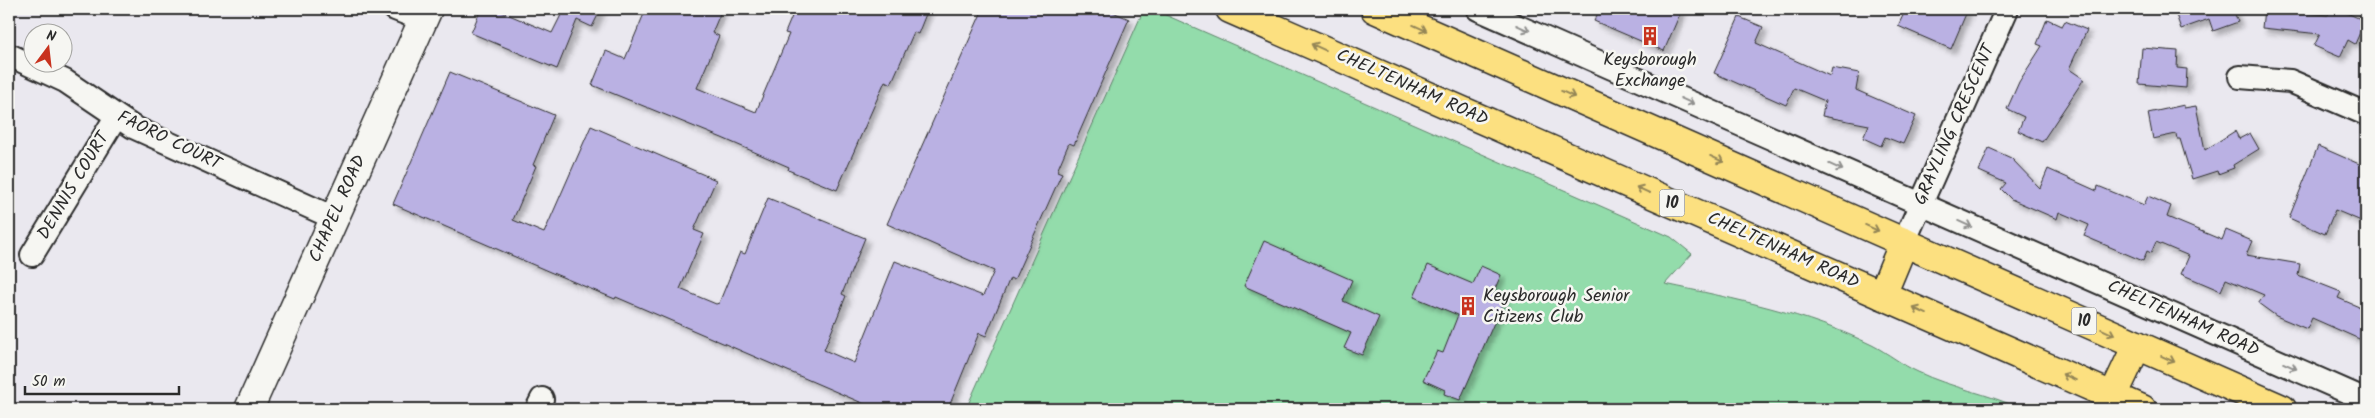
<svg xmlns="http://www.w3.org/2000/svg" width="2375" height="418" font-family="Kalam,sans-serif">
<style>
.green{fill:#93dcab;stroke:#5f846b}
.building{fill:#bab1e3;stroke:#2b2b2b;filter:url(#shadow)}
.lines{fill:none;stroke-linecap:round;stroke-linejoin:round}
.street-casing{stroke:#2b2b2b;stroke-width:26}
.secondary-casing{stroke:#2b2b2b;stroke-width:31}
.primary-casing{stroke:#2b2b2b;stroke-width:31}
.street{stroke:#f6f6f2;stroke-width:22}
.secondary{stroke:#f6f6f2;stroke-width:28}
.primary{stroke:#fce080;stroke-width:28}
.oneway{stroke:#948656}
.oneway2{stroke:#90908e}
.labels{text-anchor:middle;dominant-baseline:central;stroke-width:5;stroke-linejoin:round;paint-order:stroke}
.shield{fill:#f6f6f2;stroke:#686867;stroke-width:1}
.shield-label{font-size:16px;font-weight:bold;fill:#2b2b2b}
.poi-label{font-size:18px;fill:#2b2b2b;stroke:#f6f6f2}
.street-label{font-size:18px;fill:#2b2b2b;stroke:#f6f6f2}
</style>
<defs>
<filter id="shadow"><feDropShadow dx="4.5" dy="4.5" stdDeviation="2.5" flood-color="#0004"/></filter>
</defs>
<rect width="100%" height="100%" fill="#eae8ef"/>
<filter id="ink" filterUnits="userSpaceOnUse"><feTurbulence type="fractalNoise" baseFrequency=".02" numOctaves="2"/><feDisplacementMap in="SourceGraphic" scale="10" xChannelSelector="R" yChannelSelector="G"/><feConvolveMatrix kernelMatrix="1 2 1 2 8 2 1 2 1" color-interpolation-filters="sRGB"/></filter>
<g filter="url(#ink)">
<path class="green" d="M1144,9H1152L1671,237L1692,254L1665,284C1736,299 1807,313 1872,345C1888,353 1902,365 1918,372C1951,388 1988,393 2021,409H966Z"/>
<g class="building">
<polygon points="481,9 495,9 552,33 562,13 553,9 601,9 592,27 577,20 557,69 471,33"/>
<polygon points="646,9 722,9 712,33 719,36 697,88 756,112 789,34 785,33 795,9 928,9 918,34 914,32 891,84 885,81 837,190 788,170 789,167 722,138 592,85 606,51 625,59"/>
<polygon points="983,9 1106,9 1129,19 1074,145 1069,143 1057,171 1062,173 1014,280 1010,278 986,336 979,333 948,409 876,409 616,297 615,299 550,272 393,204 450,72 554,115 533,165 536,166 513,220 544,233 591,126 716,180 694,230 704,234 680,289 716,304 719,303 740,252 745,254 768,198 865,238 842,294 846,296 824,350 854,363 895,261 983,296 994,271 887,224"/>
<polygon points="1600,9 1682,9 1664,51 1594,21"/>
<polygon points="1906,9 1968,9 1951,49 1898,26"/>
<polygon points="2174,9 2233,9 2238,22 2213,31 2209,19 2181,29"/>
<polygon points="2264,9 2292,9 2292,12 2328,15 2331,9 2338,9 2365,21 2355,44 2348,40 2340,57 2314,46 2320,34 2262,28"/>
<polygon points="1739,17 1763,27 1756,43 1830,76 1832,68 1859,73 1856,90 1916,116 1903,144 1885,137 1881,146 1863,138 1869,125 1822,116 1825,101 1794,88 1786,105 1714,73"/>
<polygon points="2047,19 2062,26 2065,21 2087,30 2069,69 2084,79 2042,142 2018,131 2024,117 2007,109 2019,82 2042,46 2037,44"/>
<polygon points="2142,48 2178,51 2177,68 2187,69 2186,88 2139,84"/>
<polygon points="2184,105 2184,108 2196,106 2205,150 2235,131 2239,139 2250,133 2259,149 2233,165 2234,168 2218,174 2217,171 2192,179 2180,139 2177,139 2176,134 2153,139 2148,113"/>
<polygon points="2318,146 2366,167 2366,223 2335,210 2325,234 2289,218"/>
<polygon points="1989,148 2011,158 2040,188 2048,169 2097,191 2098,186 2144,205 2148,196 2171,206 2167,217 2222,240 2226,230 2252,241 2246,255 2300,264 2298,275 2341,292 2338,298 2366,310 2366,342 2312,318 2307,329 2276,316 2258,303 2264,295 2226,279 2221,291 2181,274 2189,256 2156,242 2151,253 2147,251 2143,261 2084,236 2089,225 2059,212 2057,219 2011,199 2001,189 2006,183 1979,171"/>
<polygon points="1264,241 1352,280 1343,301 1379,317 1362,355 1344,348 1351,333 1244,286"/>
<polygon points="1428,265 1473,284 1481,266 1501,275 1493,293 1505,298 1460,400 1444,394 1445,390 1423,380 1437,351 1443,353 1458,315 1414,297"/>
</g>
<g class="lines">
<g class="street-casing">
<g id="street">
<polyline points="395,9 423,20"/>
<polyline points="1478,9 2366,400"/>
<polyline points="9,55 65,81 133,127 334,218"/>
<polyline points="2240,77 2290,81 2366,114"/>
<polyline points="1904,242 2007,9"/>
<polyline points="32,255 116,117"/>
<polyline points="537,409 542,399"/>
</g>
</g>
<g class="secondary-casing">
<polyline id="secondary" points="249,409 428,9"/>
</g>
<g class="primary-casing">
<g id="primary">
<polyline points="1230,9 2142,409"/>
<polyline points="1375,9 2282,409"/>
<polyline points="1882,295 1904,242"/>
<polyline points="2113,396 2137,345"/>
</g>
</g>
<use href="#street" class="street"/>
<use href="#secondary" class="secondary"/>
<use href="#primary" class="primary"/>
</g>
<defs><path id="oneway-shaft" d="M-6 0H5M1.5-3L5.5 0L1.5 3" fill="none" stroke-width="1.6" stroke-linecap="round" stroke-linejoin="round" transform="scale(1.25)"/></defs>
<g class="oneway">
<use href="#oneway-shaft" transform="translate(1420 28) rotate(24)"/>
<use href="#oneway-shaft" transform="translate(1318 47) rotate(-156)"/>
<use href="#oneway-shaft" transform="translate(1568 94) rotate(24)"/>
<use href="#oneway-shaft" transform="translate(1717 159) rotate(24)"/>
<use href="#oneway-shaft" transform="translate(1643 190) rotate(-156)"/>
<use href="#oneway-shaft" transform="translate(1872 228) rotate(24)"/>
<use href="#oneway-shaft" transform="translate(1920 311) rotate(-156)"/>
<use href="#oneway-shaft" transform="translate(2108 332) rotate(24)"/>
<use href="#oneway-shaft" transform="translate(2168 359) rotate(24)"/>
<use href="#oneway-shaft" transform="translate(2069 377) rotate(-156)"/>
</g>
<g class="oneway2">
<use href="#oneway-shaft" transform="translate(1523 28) rotate(24)"/>
<use href="#oneway-shaft" transform="translate(1687 101) rotate(24)"/>
<use href="#oneway-shaft" transform="translate(1836 167) rotate(24)"/>
<use href="#oneway-shaft" transform="translate(1965 224) rotate(24)"/>
<use href="#oneway-shaft" transform="translate(2290 366) rotate(24)"/>
</g>
</g>
<defs>
<g id="building-bare" transform="scale(1.5)"><path d="M-4-6H4V6H1V3H-1V6H-4ZM-2.5-4.3h1.7v1.8h-1.7ZM.8-4.3h1.7v1.8H.8ZM-2.5-1h1.7V.8h-1.7ZM.8-1h1.7V.8H.8Z" fill="#c8321e" stroke="#f6f6f2" stroke-width="2.5" paint-order="stroke"/></g>
</defs>
<g fill-rule="evenodd">
<use href="#building-bare" x="1650" y="36"/>
<use href="#building-bare" x="1468" y="306"/>
</g>
<g class="labels">
<g class="shield">
<rect x="1659.5" y="189.5" width="25" height="27" rx="4"/>
<rect x="2071.5" y="307.5" width="25" height="27" rx="4"/>
</g>
<g class="shield-label">
<text x="1672" y="203">10</text>
<text x="2084" y="321">10</text>
</g>
<g class="poi-label">
<text x="1650" y="60">Keysborough<tspan x="1650" dy="21">Exchange</tspan></text>
<text x="1483" y="296" text-anchor="start">Keysborough Senior<tspan x="1483" dy="21">Citizens Club</tspan></text>
</g>
<g class="street-label">
<text transform="translate(1412 88) rotate(24)">CHELTENHAM ROAD</text>
<text transform="translate(1955 125) rotate(-66)">GRAYLING CRESCENT</text>
<text transform="translate(169 141) rotate(26)">FAORO COURT</text>
<text transform="translate(74 186) rotate(-59)">DENNIS COURT</text>
<text transform="translate(338 209) rotate(-66)">CHAPEL ROAD</text>
<text transform="translate(1783 251) rotate(24)">CHELTENHAM ROAD</text>
<text transform="translate(2183 319) rotate(24)">CHELTENHAM ROAD</text>
</g>
</g>
<rect width="2375" height="418" fill="none" stroke="#f6f6f2" stroke-width="30"/>
<rect x="15" y="15" width="2345" height="388" fill="none" stroke="#2b2b2b" stroke-width="2" filter="url(#ink)"/>
<g transform="translate(48 48) rotate(15)"><circle r="24" fill="#f6f6f2" stroke="#a5a5a2"/>
<path d="M0-4L9 19L0 12L-9 19Z" fill="#c8321e"/>
<text y="-8" font-size="14" font-weight="bold" text-anchor="middle" fill="#2b2b2b">N</text>
</g>
<path d="M25 386v8h154v-8" fill="none" stroke="#2b2b2b" stroke-width="2.5"/>
<text x="32" y="386" font-size="15" fill="#2b2b2b" stroke="#f6f6f2" stroke-width="4" paint-order="stroke">50 m</text>
</svg>
